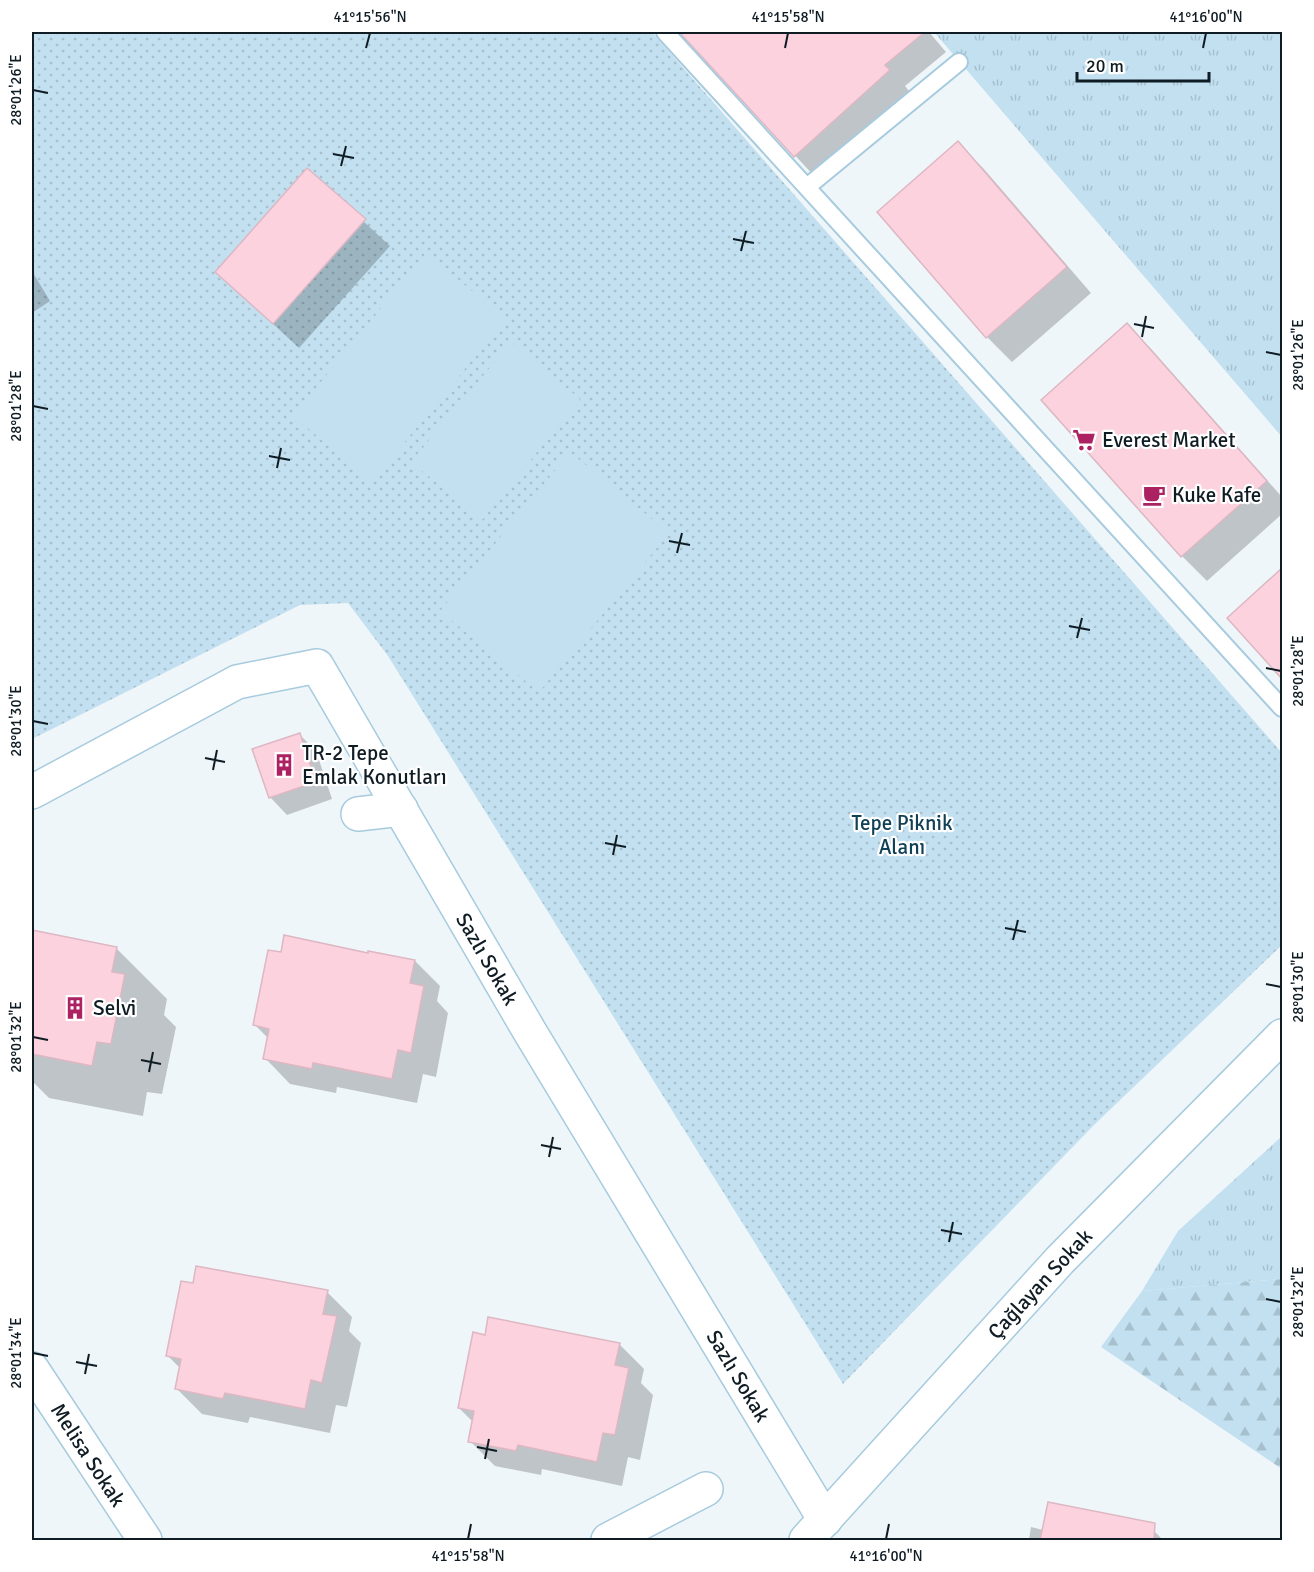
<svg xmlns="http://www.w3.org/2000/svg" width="1314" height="1572" font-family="Signika,sans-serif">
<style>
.grass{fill:url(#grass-tufts)}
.forest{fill:url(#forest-firs)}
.park{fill:url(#park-dots)}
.pitch{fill:#c3e0f0}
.shadow{fill:#0003}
.building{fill:#fbd2de;stroke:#ddb7c2;stroke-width:1.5}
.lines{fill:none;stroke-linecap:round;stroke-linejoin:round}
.service-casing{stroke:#a7cbde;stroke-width:20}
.minor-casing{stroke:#a7cbde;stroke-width:36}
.tertiary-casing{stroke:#a7cbde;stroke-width:36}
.service{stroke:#fff;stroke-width:16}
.minor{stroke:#fff;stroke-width:33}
.tertiary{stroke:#fff;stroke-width:33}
.ticks{fill:none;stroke:#0f1c24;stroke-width:2}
.labels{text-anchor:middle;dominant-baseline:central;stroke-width:4.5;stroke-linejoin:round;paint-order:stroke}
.poi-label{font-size:21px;fill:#0f1c24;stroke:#fff;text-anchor:start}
.park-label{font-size:21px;fill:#114157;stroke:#fff}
.street-label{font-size:21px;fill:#0f1c24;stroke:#fff}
.neatline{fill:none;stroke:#0f1c24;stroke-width:2}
.ticks-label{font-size:15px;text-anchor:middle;fill:#0f1c24}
</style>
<defs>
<pattern id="grass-tufts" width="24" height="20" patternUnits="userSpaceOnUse" patternTransform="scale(1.5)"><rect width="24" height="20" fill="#c3e0f0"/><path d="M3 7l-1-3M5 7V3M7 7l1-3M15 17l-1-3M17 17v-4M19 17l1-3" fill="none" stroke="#a6c0ce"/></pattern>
<pattern id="forest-firs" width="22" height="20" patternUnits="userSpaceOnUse" patternTransform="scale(1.5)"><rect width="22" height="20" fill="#c3e0f0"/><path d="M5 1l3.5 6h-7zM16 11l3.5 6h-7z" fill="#a6c0ce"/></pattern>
<pattern id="park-dots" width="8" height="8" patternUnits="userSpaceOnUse" patternTransform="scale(1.5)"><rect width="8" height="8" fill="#c3e0f0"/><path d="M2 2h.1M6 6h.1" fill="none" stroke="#a6c0ce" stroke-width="1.8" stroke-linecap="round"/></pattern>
</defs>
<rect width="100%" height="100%" fill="#eff6fa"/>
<g class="grass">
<polygon points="934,32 1282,32 1282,437"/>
<polygon points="1282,1136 1282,1279 1142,1291 1178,1231"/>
</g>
<polygon class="forest" points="1282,1279 1282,1469 1101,1347 1142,1291"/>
<polygon class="park" points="32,32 652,32 1282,753 1282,945 1094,1125 843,1384 388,656 348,603 300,605 32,739"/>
<g class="pitch">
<polygon points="426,253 506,319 372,482 293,416"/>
<polygon points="511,342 580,399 482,520 411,462"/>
<polygon points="570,452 669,533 539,692 440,611"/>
</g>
<g class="shadow">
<polygon points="681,32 929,32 946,52 905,86 909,91 815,177"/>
<polygon points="958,144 983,168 1091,293 1012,362 987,337"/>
<polygon points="308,170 390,246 299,348 217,272"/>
<polygon points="32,271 50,301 32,313"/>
<polygon points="1127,325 1152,350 1282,497 1282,514 1207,581 1182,556 1043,400"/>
<polygon points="1282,570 1282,677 1229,619"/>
<polygon points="299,734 316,751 332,799 287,815 270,797"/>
<polygon points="32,931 116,948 167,999 164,1015 176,1027 162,1094 147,1092 143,1116 49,1098 32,1081"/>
<polygon points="369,955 415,961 440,986 437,1001 448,1013 436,1077 423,1074 417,1103 337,1087 336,1093 290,1084 265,1058 269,1039 255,1025"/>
<polygon points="327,1292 352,1317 349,1331 361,1343 347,1407 336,1405 330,1433 250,1417 248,1423 202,1414 177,1389 181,1369 167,1355"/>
<polygon points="487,1337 619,1344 644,1369 641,1383 653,1395 640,1460 628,1457 622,1486 542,1469 541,1475 495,1466 470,1441 473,1422 459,1408"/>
<polygon points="1146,1523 1163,1540 1029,1540 1031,1527 1043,1530"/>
</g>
<g class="building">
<polygon points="679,32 925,32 885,65 890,70 794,157"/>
<polygon points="958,141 1067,267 986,338 877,212"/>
<polygon points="307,168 366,219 273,324 215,272"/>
<polygon points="1127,323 1267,481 1181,557 1041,400"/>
<polygon points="1282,568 1282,679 1227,618"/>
<polygon points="300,733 316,782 269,798 252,749"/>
<polygon points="32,930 117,947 112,972 125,974 111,1044 97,1042 92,1066 32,1054"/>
<polygon points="284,935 368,953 368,951 415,960 410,983 424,986 411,1053 398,1050 392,1079 313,1063 312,1069 263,1059 269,1029 253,1025 268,950 281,952"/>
<polygon points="196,1266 328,1290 323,1314 337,1316 322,1383 311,1380 305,1409 225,1393 223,1399 175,1389 181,1359 166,1356 181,1281 193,1283"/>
<polygon points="488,1317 620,1343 615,1365 629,1368 615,1435 603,1433 597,1462 518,1445 516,1451 468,1442 474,1411 458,1408 473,1332 485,1335"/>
<polygon points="1048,1502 1155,1523 1154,1540 1040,1540"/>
</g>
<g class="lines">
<g class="service-casing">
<g id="service">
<polyline points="665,32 1282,708"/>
<polyline points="807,187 959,62"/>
</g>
</g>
<g class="minor-casing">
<g id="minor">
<polyline points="32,792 237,682 317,666 530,1032 825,1520"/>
<polyline points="358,814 401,809"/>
<polyline points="32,1369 145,1540"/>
<polyline points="608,1540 706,1489"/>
</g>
</g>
<g class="tertiary-casing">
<polyline id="tertiary" points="806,1540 1060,1260 1282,1036"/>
</g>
<use href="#service" class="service"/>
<use href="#minor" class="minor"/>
<use href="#tertiary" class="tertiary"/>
</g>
<path class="ticks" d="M366,48L370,33M785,48L788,33M1203,48L1206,33M33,90L48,93M333,154L354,158M341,166L346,146M733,239L754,243M741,251L746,231M1134,324L1154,328M1142,337L1146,316M1266,352L1281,355M33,406L48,409M269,456L290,460M277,468L281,448M669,541L690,545M677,553L682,533M1069,626L1090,630M1077,638L1082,618M1266,668L1281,671M33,721L48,724M205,758L225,762M213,770L217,750M605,843L626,847M613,855L617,835M1005,928L1026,932M1013,940L1018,920M1266,984L1281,987M33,1037L48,1040M141,1060L161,1064M149,1072L153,1052M541,1145L561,1149M549,1157L553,1137M941,1230L962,1234M949,1242L953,1222M1266,1299L1281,1302M33,1353L48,1356M76,1362L97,1366M85,1374L89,1354M477,1447L497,1451M485,1459L489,1439M468,1539L471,1524M886,1539L889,1524"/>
<defs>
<g id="supermarket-bare" transform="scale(1.8)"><path d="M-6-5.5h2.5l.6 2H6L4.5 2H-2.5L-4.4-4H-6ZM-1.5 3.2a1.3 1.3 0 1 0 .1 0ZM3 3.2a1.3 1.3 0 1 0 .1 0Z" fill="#ac2162" stroke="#fff" stroke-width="2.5" paint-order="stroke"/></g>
<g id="cafe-bare" transform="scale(1.8)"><path d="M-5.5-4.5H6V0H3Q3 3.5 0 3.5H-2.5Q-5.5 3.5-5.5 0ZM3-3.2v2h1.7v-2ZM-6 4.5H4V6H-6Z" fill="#ac2162" stroke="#fff" stroke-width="2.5" paint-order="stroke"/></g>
<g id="building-bare" transform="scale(1.8)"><path d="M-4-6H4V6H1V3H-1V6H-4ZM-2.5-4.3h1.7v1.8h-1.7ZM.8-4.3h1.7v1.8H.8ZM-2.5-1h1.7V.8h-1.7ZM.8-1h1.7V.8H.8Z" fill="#ac2162" stroke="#fff" stroke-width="2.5" paint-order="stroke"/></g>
</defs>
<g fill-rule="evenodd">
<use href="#supermarket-bare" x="1084" y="440"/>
<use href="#cafe-bare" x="1154" y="495"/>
<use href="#building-bare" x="284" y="765"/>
<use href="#building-bare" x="75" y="1008"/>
</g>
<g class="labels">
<g class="poi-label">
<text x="1102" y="440">Everest Market</text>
<text x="1172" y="495">Kuke Kafe</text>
<text x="302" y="753">TR-2 Tepe<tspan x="302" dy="24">Emlak Konutları</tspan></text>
<text x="93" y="1008">Selvi</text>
</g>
<g class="park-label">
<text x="902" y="823">Tepe Piknik<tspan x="902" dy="24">Alanı</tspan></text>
</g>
<g class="street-label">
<text transform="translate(487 959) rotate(60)">Sazlı Sokak</text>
<text transform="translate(1040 1284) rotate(-47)">Çağlayan Sokak</text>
<text transform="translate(738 1376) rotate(59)">Sazlı Sokak</text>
<text transform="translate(88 1455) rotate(57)">Melisa Sokak</text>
</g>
</g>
<rect width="1314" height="1572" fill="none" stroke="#ffffff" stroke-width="66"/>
<path d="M1077 72v9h132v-9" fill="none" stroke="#0f1c24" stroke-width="3"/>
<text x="1086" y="72" font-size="18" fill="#0f1c24" stroke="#ffffff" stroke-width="4.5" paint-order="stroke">20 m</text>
<rect x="33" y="33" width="1248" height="1506" class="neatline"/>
<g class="ticks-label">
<text x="370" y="22">41°15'56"N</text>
<text x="788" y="22">41°15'58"N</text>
<text x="1206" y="22">41°16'00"N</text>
<text transform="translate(16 90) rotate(-90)" y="5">28°01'26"E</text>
<text transform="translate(1298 355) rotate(-90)" y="5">28°01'26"E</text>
<text transform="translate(16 406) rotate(-90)" y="5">28°01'28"E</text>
<text transform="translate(1298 671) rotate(-90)" y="5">28°01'28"E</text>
<text transform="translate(16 721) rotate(-90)" y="5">28°01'30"E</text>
<text transform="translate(1298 987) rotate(-90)" y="5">28°01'30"E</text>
<text transform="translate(16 1037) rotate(-90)" y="5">28°01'32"E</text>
<text transform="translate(1298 1302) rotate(-90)" y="5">28°01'32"E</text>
<text transform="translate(16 1353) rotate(-90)" y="5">28°01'34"E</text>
<text x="468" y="1561">41°15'58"N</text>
<text x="886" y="1561">41°16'00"N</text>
</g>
</svg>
